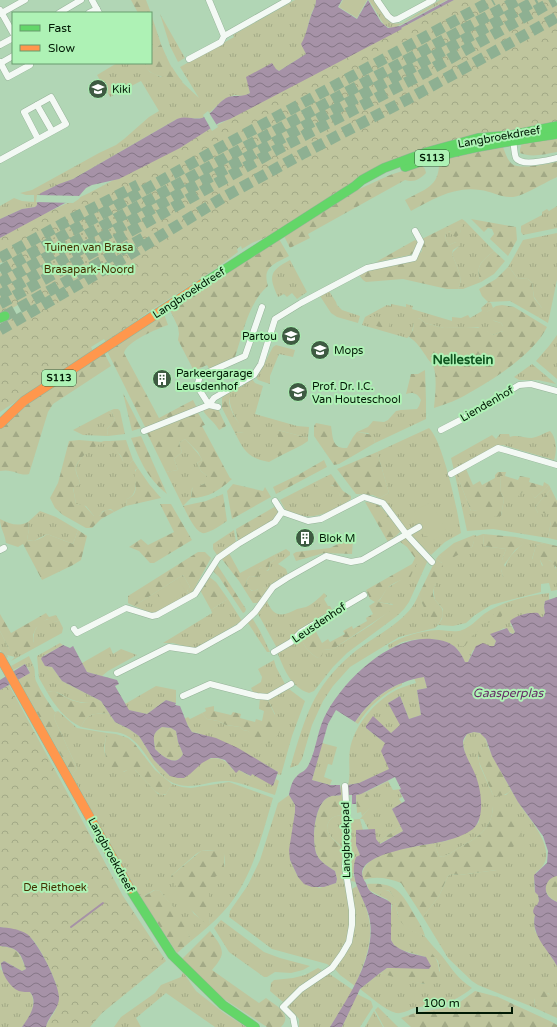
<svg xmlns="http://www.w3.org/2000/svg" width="557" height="1027" font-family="'Varela Round',sans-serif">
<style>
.grass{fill:url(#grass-tufts);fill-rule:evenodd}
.forest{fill:url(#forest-firs)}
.park{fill:url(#park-crowns)}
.garden{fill:url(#garden-dots)}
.pitch{fill:#bfc59d}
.water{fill:url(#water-waves);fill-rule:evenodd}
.pier{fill:#b1d6b5}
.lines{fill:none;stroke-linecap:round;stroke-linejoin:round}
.stream{stroke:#a692a7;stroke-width:2}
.highway-tunnel{stroke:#8eb092;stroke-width:11;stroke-dasharray:11 5.5;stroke-linecap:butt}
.street-casing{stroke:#96b399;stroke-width:7}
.fast-casing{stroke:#96b399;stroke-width:10}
.slow-casing{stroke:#96b399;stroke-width:10}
.street{stroke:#f3f9f4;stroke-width:6}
.fast{stroke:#63d668;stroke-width:9}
.slow{stroke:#ff974d;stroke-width:9}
.labels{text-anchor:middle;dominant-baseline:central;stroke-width:4;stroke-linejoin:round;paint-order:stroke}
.shield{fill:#aef2b5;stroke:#345a39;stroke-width:1}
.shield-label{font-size:10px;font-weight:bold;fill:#001904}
.poi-label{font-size:11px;fill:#001904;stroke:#aef2b5;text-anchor:start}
.street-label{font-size:11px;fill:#001904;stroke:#aef2b5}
.park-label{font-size:11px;fill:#423000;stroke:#aef2b5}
.water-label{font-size:12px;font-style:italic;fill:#662e67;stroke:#aef2b5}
.quarter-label{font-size:13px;font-weight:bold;fill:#0f5520;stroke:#aef2b5}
</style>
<defs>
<pattern id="grass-tufts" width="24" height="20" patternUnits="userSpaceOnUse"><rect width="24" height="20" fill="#bfc59d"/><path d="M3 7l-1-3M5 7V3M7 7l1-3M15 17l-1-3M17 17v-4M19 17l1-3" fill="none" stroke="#a2a986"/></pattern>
<pattern id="forest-firs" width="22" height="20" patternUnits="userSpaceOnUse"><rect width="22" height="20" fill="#bfc59d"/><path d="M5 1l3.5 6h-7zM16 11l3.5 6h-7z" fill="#a2a986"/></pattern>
<pattern id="park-crowns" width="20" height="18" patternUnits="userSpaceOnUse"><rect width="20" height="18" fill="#bfc59d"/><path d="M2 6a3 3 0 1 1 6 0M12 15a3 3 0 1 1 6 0" fill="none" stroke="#a2a986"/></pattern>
<pattern id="garden-dots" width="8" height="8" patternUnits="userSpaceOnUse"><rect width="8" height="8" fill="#bfc59d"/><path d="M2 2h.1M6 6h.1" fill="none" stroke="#a2a986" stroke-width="1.8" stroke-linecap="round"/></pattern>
<pattern id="water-waves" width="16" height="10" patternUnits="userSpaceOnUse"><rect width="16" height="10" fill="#a692a7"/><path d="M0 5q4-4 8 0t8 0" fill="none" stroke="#857686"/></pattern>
</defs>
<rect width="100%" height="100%" fill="#b1d6b5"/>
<g class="grass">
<path d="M295,0H316C316,5 314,8 312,12C308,23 307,34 302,44L306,54L279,71L276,69L249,88L250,93L244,96L234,95L223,100L208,114L202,118L177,119L73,179C61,184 48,187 38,197L37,205L35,207L22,209L0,219V206L14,198L22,201L34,202V195H26L20,193L32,190L99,153L116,145L124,139L149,117L159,111L141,81L110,97L97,75L117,63H146V67L150,72L161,77L172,67L182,82L199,98L180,67L234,37L233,35Z"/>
<path d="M369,0H375C382,10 387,27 402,23L440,0H447L392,29L384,25Z"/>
<polygon points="160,14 185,58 178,62 170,46"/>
<polygon points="151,17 152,17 161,44 151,53"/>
<polygon points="557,206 557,228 523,235 521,232 521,226 542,215 542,212 547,209 549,211"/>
<path d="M465,221L494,251C483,260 474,266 481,282L463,289H458C465,277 455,265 452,253L459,246L456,242L449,245L446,240L445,233L447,231L460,233L461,225Z"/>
<polygon points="557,233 557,280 548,323 538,317 542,311 542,308 534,297 532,283 528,279 517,278 510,268 508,267 511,262 523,240"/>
<path d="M290,260L307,292L297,299L292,293L287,297L284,294L278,297C268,275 270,271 290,260Z"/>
<polygon points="329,291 336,302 337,305 342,310 360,316 358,323 337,317 331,313 320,296"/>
<polygon points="488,302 491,303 493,308 487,312 494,321 501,323 503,326 503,331 493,335 478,327 444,328 425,323 419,318 414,323 411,335 407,338 362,325 365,317 387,305 391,306 391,304 406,307 406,304 413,306 412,309 452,321 452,317 461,318 468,315 470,318 482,311 481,308"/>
<polygon points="557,335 557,379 536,361 549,346"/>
<polygon points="276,345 295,350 293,357 279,354 270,376 270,384 258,380 256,376 262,368 273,347"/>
<polygon points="532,364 556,384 538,380 519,380 514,377"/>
<path d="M252,379L255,383L263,386L255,414L297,426L309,427L308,438L278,430V457L269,462C248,458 244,451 235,433L244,432C239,423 232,414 230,403C229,398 231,396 229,391L243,386V384Z"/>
<polygon points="421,400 426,400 426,419 375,443 374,438 368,433 357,432 368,427 373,421 384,422 388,420 396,411 401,410 417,409 419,406"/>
<polygon points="109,411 112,412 115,420 107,429 108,436 83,435 73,430"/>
<path d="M429,428C443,441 458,512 461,533L445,542L431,555L413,538L384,501L379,498L389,493L377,452Z"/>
<path d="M550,431C557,438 557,452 554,460L503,445H498L454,470L451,458L492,435L496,439L500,434H509L510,437C516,434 524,438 532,438C538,437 544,433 550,431Z"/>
<path d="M185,439C191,446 198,452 202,460L197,463L201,471L207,476V481L204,484L192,488L191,498L183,506L166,472L178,470L174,459L182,452L179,443Z"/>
<path d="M110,441C114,449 120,453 123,461L130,463L133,460L138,468L135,470C135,481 139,494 127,499L126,506L114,512L111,509L103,511L99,516H94L86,506L76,504L73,487L80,484C80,479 76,475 76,469C76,460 95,443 104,441C106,441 108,441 110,441Z"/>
<polygon points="455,475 457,475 471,511 485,509 501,516 504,499 501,493 500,475 505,476 505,486 519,494 524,491 530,491 535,498 549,485 551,489 535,507 538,513 555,513 555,521 551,521 548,538 493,529 467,531"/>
<path d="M315,482L316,485C335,484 340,484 341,506C320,516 309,521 286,511L280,500Z"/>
<polygon points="40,511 56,517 78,530 73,544 47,534 34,541 27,540 29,529 28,522"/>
<polygon points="234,530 236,542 217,555 213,549 213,544"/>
<path d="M483,534L484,546L506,549L502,560H493L501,569L503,577C505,560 512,553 524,543L516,537L544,543L536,545L532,559L540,560L542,566L549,560L554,563L557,574V590L551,591L549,583L541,584V592L491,605L475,615L466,623L453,626L438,625L435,628L399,637L350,667L333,686L323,701L312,725L302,759L298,765L290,768C305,719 311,689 352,654C371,638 397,627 412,607C415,603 417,598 419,594L423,605L438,625L442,619L443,609L435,600L434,595V588L442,563L436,559L439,555L444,560L472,547L474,541V535L477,536Z"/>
<path d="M286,549L290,552V555L278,564L286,569L288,575L273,583L267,590L263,587L254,591C246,589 244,582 250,576L258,577L259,569L261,567L267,571L269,570L270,563L276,559L274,555Z"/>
<path d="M421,553L428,560L409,602L404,609L397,616L347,653L333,667L314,691L309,693C290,687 284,668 277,652L301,636C303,646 309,653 318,658L323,650L333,649L371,625L388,612L393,604L376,602L380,600L387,588L402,579Z"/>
<polygon points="183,575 190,587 187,590 189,594 154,614 134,606"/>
<path d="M324,593L327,596L324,599L328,606H330L333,611L286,643L277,648L257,612L267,598C267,602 268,604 270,607C277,619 287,614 297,609C300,608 303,608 306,607C313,604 319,598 324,593Z"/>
<path d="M549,593V600L545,601L544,607L545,613L543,617H541C528,610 520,614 510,624L515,632L513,634L504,628L491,635L496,641L494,646L473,650L468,662H465C462,656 459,649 452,645C440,637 414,638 400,643C397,645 393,647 389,649L388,645C403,636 420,631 438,630C446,630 455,633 462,630C469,628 478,619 484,614C504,601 525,596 549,593Z"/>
<polygon points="228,599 242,621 195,649 173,643 163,643 212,613 211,610"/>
<polygon points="251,616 260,631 270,652 267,652 248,623 249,619"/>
<path d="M50,619L56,622L59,620L63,628L62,633L11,661L15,657L7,655L8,657L5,659L0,650V631L10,651L34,642C32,631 39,620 50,619Z"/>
<path d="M60,643L63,645L43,656L41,659L45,665L52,667L62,681L101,701C91,704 79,703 70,699C60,695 59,690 47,692L39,678L37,656Z"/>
<polygon points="110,647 113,654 121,649 137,655 108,671 102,676 87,672 82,663"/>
<polygon points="29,656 33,665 28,668 25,664 13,670 11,666"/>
<polygon points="274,660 276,667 285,684 265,695 253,692 251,688 261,682 262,677 258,669"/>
<path d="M424,677L427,688L417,690L421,715L409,719L400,696L388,703L401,725L391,733L366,728L385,743L390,769L359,783L348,785C351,774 348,761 350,749C354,727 372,705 391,693C399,688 408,685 416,683L414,678Z"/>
<path d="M402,683V685C383,694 369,706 358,724L355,722C368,704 381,692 402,683Z"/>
<polygon points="156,686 176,690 176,703 166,700 147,714 128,710 125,704"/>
<polygon points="289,689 305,701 292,736 281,775 277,774 278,772 259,761 198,733 192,732 184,719 188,717 190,719 202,713 207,719 218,721 226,725 240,727 243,730 248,731 252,734 275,714 266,696"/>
<path d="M58,711L77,728L107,733C103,749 102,754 113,766C117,770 118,772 124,772L127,770H135L158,794L165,795L166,794L172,784L182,787L191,788L229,782L273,798C261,838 252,881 223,912C213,923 202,932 191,941L182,919L160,891L154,890L141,898L123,867L72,775L77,768L54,718L55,714ZM208,850H216L224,854C228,879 214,870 209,884C206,894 210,914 209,925L194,914L171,876L196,854L201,851Z"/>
<path d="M109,713L115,722L129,729L139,736L154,760L170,776L205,760C218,756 226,759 233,770H239L250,776L252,774L273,785L276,779L279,781L275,795C262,791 241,782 228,781C209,780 192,791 173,783C153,773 145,747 129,737C119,730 107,732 96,730C91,729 86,728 81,727C88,712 94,714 109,713Z"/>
<path d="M474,732C484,733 486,738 488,747L483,748L478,756L480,766L493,795H506L511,790C517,800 523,810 530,819C541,834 557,859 536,872L534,883L535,892L538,894L539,901L534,919L535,931L557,966V1004L548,993L534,999L535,1008L478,985L472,981L448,958L423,917L439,896L448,876L451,874L459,875L497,870L493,806C492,831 476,838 457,849C452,852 448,855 443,857L439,856L434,843L446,841L472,829L479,822L463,743L467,734Z"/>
<polygon points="322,743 337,747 332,765 328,764 324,777 332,780 330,785 312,780"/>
<polygon points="388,781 393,790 401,789 399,790 402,797 399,799 402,803 392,809 401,826 378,842 369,830 363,819 360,819 363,830 356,830 356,845 360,855 353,875 356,882 351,881 349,836 347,820 360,819 373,804 366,792"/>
<path d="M289,795L295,805V812L290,860L298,877L319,888L336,883H344L342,847L331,837L327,830C327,819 334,814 345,816L350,905L349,932L345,945L331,967L327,964L272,949L229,917L230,911L248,885L260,860L278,803Z"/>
<path d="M357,886C361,896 366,905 368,915C375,939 364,964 355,986L340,975L334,968L344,955L354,918L352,889Z"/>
<path d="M383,890C398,888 394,912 401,921C407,930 415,931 424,936C427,938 429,942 432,945C435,949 439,952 442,956C453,970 457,978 472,988C450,1006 440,1003 414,1008C409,1010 402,1014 396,1013C383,1009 371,997 360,989L380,973L424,984L440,971L438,961L432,954L410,950L408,952C403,950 398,949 394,945C387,938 391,914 392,905L387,899L380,896V893Z"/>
<polygon points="221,920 264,952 280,958 310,966 303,970 291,973 275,972 267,977 264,977 229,952 214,928"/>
<polygon points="318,968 322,970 283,1002 270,991 271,983 274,980 293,978 305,975"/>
<path d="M1,969L2,971L25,992H30C38,1004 30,1017 22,1027H0V970Z"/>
<polygon points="183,972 196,991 224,1013 246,1027 215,1027 166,993 136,1018 141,1027 114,1027 121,1017 155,993 161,985 181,977"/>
<polygon points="328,973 353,990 330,1027 299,1027 299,1019 287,1006 301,993"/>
<polygon points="357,994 371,1001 373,1007 360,1027 342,1027"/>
<polygon points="374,1011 383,1027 365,1027"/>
</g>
<g class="forest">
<polygon points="131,0 146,0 151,13 138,13"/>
<path d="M161,44C167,58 172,71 183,82C180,81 176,79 173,79C164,76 152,77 146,67V63H151V53Z"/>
<path d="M557,136V152C546,154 531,158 520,153V149L522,143Z"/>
<path d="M503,147C505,152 507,160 512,164C520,170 547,164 557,162V177C548,181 521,197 513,197C501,198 491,191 480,190C455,186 433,199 411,211L405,200C426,188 440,187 439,160Z"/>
<path d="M421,165L425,169L426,173C420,179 414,183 405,180L308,234L310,238L290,248L284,236L357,190L390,175Z"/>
<path d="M462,219L465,221C460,226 462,234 456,237L453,236L450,231L445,233L446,240L449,245L456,242L459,243V246L453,250L452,253C455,265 465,277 458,289H447L403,279L366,282L363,280L359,275L362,273L391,263L415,258L422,251V239Z"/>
<polygon points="471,219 516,227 517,240 508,256 490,239 494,234 492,229 488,228 484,232"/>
<path d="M279,239L289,256C274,264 262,267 268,286C248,303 243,333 235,357L211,372L207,365L194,371L178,340L179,334L178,327L170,310Z"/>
<polygon points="415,240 418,242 416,252 410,255 376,262"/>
<path d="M494,251L505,261L494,274L481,282C474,266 483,260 494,251Z"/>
<polygon points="508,267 510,268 517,278 528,279 532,283 534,298 542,308 543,311 538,317 510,301 488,302 482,296 479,289 496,279"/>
<path d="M502,305L514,307L547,327C535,353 493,380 469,393C458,400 446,404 434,408C435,398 438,372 432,364C430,361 427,359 426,356C421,349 417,342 409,337L413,330L414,321L419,318L425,323L444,328L465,327L482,328L493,335L503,331V326L501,323L489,319L485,313L496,306Z"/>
<path d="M164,314L168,325C157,329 127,341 124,353L159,418L193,400L197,408L146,429L107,351Z"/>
<polygon points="370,316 391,318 388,330 368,323"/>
<path d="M100,345L111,366L53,404L48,412L29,474C20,477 13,468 0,471V418Z"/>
<path d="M425,370L426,400H421C417,393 413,392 406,394L411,374H418Z"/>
<path d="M229,391C232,396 230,396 229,401C229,408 235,418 239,423L247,420L254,423L253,427L244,432L235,433L222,408V398Z"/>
<polygon points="123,393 141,428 132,431"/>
<path d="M206,407L218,409L226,426L219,430C214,421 207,418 202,409Z"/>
<polygon points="114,409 118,409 120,411 125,434 108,436 107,429 115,420 112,412 109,411"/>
<path d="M197,411L205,425L202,426L230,478L232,479C220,490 208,498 191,498L193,484L197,481L201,485L204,484L207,480V476L201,471L197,463L202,460L198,452L185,439L179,443L182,452L174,459L178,470L166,472L147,433Z"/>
<path d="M316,423L331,426C333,438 332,449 347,448L353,437L357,432L373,435L375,443L339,464L334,465L314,436V426Z"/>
<polygon points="278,430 308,438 308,441 302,445 278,457"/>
<path d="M141,436L167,494C147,478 140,461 131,438Z"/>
<path d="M79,440L103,442C94,447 73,460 76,472C77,477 80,479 80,484L73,488L76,504L84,505L94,516H99C103,511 108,507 114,512L101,519L92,528H86L63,515L55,508L50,498L58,483L69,441Z"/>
<polygon points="126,440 133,460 130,463 127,464 123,461 121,456 112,446 110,441"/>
<polygon points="377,452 389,493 379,498 373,495 356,494 337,469"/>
<polygon points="324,460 327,467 276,494 273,487 298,475"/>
<path d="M138,468L149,484L161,498L126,506L127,499C145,492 128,476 138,468Z"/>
<path d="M466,469L473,485L480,481L482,485L495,478V475L498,472H506L505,476L518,480L520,476L530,478L529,482L543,486L544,482L549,485L535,498L530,492C523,491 520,492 517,499H512C504,493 505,485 505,476H500L501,493L504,499L501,516L493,517L485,510L471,511L457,475H455Z"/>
<polygon points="331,474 343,491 351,496 351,499 341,506 339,493 333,485 320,488 316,485 315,482"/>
<polygon points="233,484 263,491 265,487 271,497 232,519 227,491"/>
<polygon points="551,489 557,501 557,540 548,538 551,521 555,520 555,513 538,513 535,507"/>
<path d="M223,494L227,521C221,525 213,531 205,533C196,535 187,513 183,506L206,501Z"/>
<polygon points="365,502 376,503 382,508 401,531 395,537 388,542"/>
<polygon points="160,504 171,504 192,540 154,563 150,563 139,551 129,547 141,539 148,545 174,532"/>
<polygon points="276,506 279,512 276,518 238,542 236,529"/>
<path d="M0,519C10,524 18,527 28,522L29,529L27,540C35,542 41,539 47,534L73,544L78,530L87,536L81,560L73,565L42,580L23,544L18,547L6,543C5,534 0,528 0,519Z"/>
<polygon points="483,534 516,537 525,543 515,550 504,565 510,574 503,577 501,569 497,568 492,560 502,560 506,549 484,546"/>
<polygon points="474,535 474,541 472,547 447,561 444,561 439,555 454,543"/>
<polygon points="352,537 353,540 352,554 324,553 296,561 293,554 296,552 330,548"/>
<path d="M407,537L421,553L410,578C402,579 391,583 387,589C383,594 382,598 377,602L393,605L389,612L333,649L323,650L322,656L318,658C309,653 303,646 301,636L313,626L322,643L328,639L330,642L345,634L343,631L352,626L353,629L367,621L366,618L373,614L369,606L375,602L370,599L366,590L412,564L415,558L407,547L399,541Z"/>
<polygon points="544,543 557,546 557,574 555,570 556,567 551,561 549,560 548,567 547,569 545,569 540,560 532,560 536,545"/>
<polygon points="198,552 205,552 211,558 193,591 189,594 187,589 190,587 183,575 134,606 128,603 128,596"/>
<path d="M229,553L240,573L274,555L276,559L270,563C269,566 270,571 265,571L261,567L259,569V575L258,577L250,576C244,582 246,586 252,591L257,590L260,587H263L267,590L258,603H253L239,581L221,558Z"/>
<path d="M436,559L442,563L444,571C441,576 436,581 434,588C428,606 453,603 438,625C427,614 423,608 419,594Z"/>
<polygon points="216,563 246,609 245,612 243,613 219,577 212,570"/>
<polygon points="208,576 216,582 228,599 211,610 200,590"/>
<path d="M506,605C503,619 499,620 486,623L487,616L493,615L499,607Z"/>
<polygon points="46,613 49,617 56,615 59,620 56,622 47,619 36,628 33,635 34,646 17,655 10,651 0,631 0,614 11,633"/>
<path d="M477,624L481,628L471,637L465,646H459C462,635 467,630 477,624Z"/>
<path d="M33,665C36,671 34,676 36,681C41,692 48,702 55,712L58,711L55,714L54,718L77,768L72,775L18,679L30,673L28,668Z"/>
<path d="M54,691L71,700L82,703L101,701L109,713C94,714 88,712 81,727C65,719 55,706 47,692Z"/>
<path d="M266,696L280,726V732L273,742C257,746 258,740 248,731L243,730L240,727L234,726L226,725L218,721L207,719L202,713L206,711L205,708L214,706V711L231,715L233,712L241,714L240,718L255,722L256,719L262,721L264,711L259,709L260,698Z"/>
<path d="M162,727L171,728L176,731L178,742L183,754C176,768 162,756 155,749C154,737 151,734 162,727Z"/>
<path d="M107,733L116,734L128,738L134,743L155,770L172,784L166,794L161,795L155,791L135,770H127L121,773C103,766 103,749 107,733Z"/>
<path d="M488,747L511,790C506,795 502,796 495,796L493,795L479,762L478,750L480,748Z"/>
<path d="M343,785L345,816C334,814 327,819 327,830L331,837L344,850L342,869L344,884L336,883L337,879L335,871C329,867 320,862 317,855C311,842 314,803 329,797C332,795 338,796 341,795V786Z"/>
<polygon points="366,792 374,804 362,816 361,812 357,813 356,795"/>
<path d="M496,803C509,807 525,818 521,833L502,867L497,870L459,875L451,874L448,876L439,896L423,917L401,883C388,878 376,876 363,880C362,877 362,874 363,871C369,851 416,847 434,843L439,856L443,857C448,855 452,852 457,849C476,838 492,831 493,806Z"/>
<polygon points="401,826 403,831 379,844 378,842"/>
<path d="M216,850L222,851L224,854V868L222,873L213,878L209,885V926C191,913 179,896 171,876L201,851Z"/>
<path d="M552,876H557V902C545,896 541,887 552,876Z"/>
<path d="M367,884C395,882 401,891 414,914C418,921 423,928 425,936C416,933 407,930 401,922C395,914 396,880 380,893V896L369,890Z"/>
<polygon points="155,890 160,891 183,919 191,941 177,953 141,898"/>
<path d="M210,931C215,938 225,948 221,957C219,962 215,966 212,970L259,1003L266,998C275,1005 294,1014 281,1027H267L221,997L193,973L182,959Z"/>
<path d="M0,946C19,948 19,952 26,969L22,971L4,961L1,963L0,970Z"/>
<path d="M414,947C433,947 441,961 439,979C437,980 436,982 434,983C424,987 391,976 380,973L387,968H402L426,957L408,952Z"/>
<path d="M540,990C546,990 555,999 557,1005C557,1009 557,1014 557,1018L535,1008L534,994L537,991Z"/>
<polygon points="475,991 498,997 552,1022 557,1025 557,1027 411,1027 401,1018 415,1013 450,1007 460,1002"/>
<polygon points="378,1007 398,1027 384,1027 375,1010"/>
</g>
<g class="park">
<polygon points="454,0 555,0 557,5 557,124 428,149 269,236 252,243 242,249 241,246 237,249 238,252 217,268 153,309 106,342 104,339 91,347 93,351 0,412 0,325 29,309 25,301 0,315 0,273 7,269 3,262 0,263 0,238 33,219 89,193"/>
<path d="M9,685L123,896L166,961L102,1013L90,1027H46C48,1019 56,1013 57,1005C58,999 58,990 56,984C53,974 39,945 31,938C22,930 11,929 0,927V690Z"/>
</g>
<polygon class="garden" points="118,213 130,230 124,249 102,270 71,278 56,272 48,260 49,240 96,216"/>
<g class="pitch">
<polygon points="343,0 367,0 357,18 339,7"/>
<polygon points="431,502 447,532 430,542 427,536 424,536 415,519 417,517 414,511"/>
<polygon points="178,579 186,592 165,605 157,592"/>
</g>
<g class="water">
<path d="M316,0H342L338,7L357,19L368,0L381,22L388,28L400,26L448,0H454L401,28L402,29L230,119L219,123L180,148L119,179L92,185L86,188L78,197L65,203L0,238V219L22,209L35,207L37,205L38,196L41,193L59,184L73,179L177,119C187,115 193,120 202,118C212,115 217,103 226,98C234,94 242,98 250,93L246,77L272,63L276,69L279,71L306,54L301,44C307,34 308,23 312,13C314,8 316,5 316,0Z"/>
<path d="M557,597V876C549,877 543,886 547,894C549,898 553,900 557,902V966C549,950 530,935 535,915C532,912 533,910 535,906L537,905L539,901L538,895L535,892L534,875L547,863L548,851L543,836L518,802L492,756L486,739L480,733L474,732L467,734C465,737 463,739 463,742C463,753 471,764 475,774C481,788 486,817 473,829C467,834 453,839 445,841C430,845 343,853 366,883C367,886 368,889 370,891C376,897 385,897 391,903V940L394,945L400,949L409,953L426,957L431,966L429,969L392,968H387L380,973L360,989L342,1027H330C349,996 378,954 369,916C363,894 348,880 356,857L360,855L356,845V830L375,829L376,839L380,844L403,831L392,809L405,801L399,790L401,789L395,777L361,794L356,795V804H352V795H348V785L359,783L389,769L381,751L385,743L366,728V726L373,716L391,733L400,725L388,703L400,696L409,719L421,715L417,690L427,688L424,677C394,682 372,697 355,722L336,710L328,724L312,780L330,785H340L341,795C338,796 332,795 329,797C314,803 311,842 317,855C320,862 329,867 335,871L337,879L336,883L324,887H312L304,884L298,877L290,860L289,850L295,812V805L289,795C290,789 292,780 297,776C301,771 304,773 308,766C317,749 317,729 327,712C346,678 391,635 432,639C442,640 451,642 457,649C461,653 463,658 465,662H468L476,646L483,643L490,646H494L496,641L490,634L507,628L510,633L513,634L515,632L510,621C517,615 529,612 538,613L541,617H543L545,613L544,607L545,601Z"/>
<path d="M63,645L70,648L73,646L87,672L117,680L119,684L115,686L129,710L147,714L166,700L176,703L175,705L180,706L188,726L192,732L216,738L238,748L278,772L273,786L252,774L251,776L239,770L236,773L225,760L218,758H211L202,763L190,774L184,778H178L170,776L154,760L139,736L129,729L115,722L101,701L62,681L52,667L45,666L41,659L42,657ZM162,727L171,728L176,731L178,742L183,754C176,768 162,756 155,749C154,738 151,734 162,727Z"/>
<polygon points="25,664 30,673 0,690 0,680"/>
<path d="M0,927C9,928 19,929 27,934C38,942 60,985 59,999C58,1010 48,1017 46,1027H22C29,1017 39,1003 30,992C26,992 20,992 17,990C9,986 1,972 1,963L4,961L22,971L26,969C20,952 19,948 0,946Z"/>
</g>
<g class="pier">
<polygon points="208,111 218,127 212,131 203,115"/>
<polygon points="37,195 81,196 79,199 73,203 36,202"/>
</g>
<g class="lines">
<polyline class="stream" points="71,927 103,903"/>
<g class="highway-tunnel">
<polyline points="0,258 62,224 138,185"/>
<polyline points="0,271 221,147 493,0"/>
<polyline points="0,283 245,147 518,0"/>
<polyline points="0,295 157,206 537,0"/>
<polyline points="0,304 278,149 417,77 555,0"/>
<polyline points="5,316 143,238"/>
<polyline points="0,330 124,258 224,197 304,153 412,97 557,17"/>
</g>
<g class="street-casing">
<g id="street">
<polyline points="92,0 99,13"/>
<polyline points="377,0 388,16 393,20 398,19 433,0"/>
<polyline points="0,10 13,33"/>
<polyline points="59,13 81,0"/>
<polyline points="89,13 97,9"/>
<polyline points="0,14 25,0"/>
<polyline points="224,36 288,0"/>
<polyline points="0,45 13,38"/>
<polyline points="189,59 221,42 224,36 209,0"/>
<polyline points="0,62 8,77 30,65 29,63"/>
<polyline points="1,63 13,56"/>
<polyline points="37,105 52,131"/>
<path d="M513,139C514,144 514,153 516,158C522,167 548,160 557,158"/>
<polyline points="0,160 66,124 51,97 24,112 38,139"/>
<polyline points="218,407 209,405 197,386 200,376 245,356 262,307"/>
<polyline points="441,430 472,414 519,385 531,384 557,391"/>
<polyline points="144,431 209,405 214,398 254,375 261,364 275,319 301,303 367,268 414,258 421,242 415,231"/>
<polyline points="451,474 498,448 557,465"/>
<polyline points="282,512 308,521 321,519 364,497 383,503 407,535 432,562"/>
<polyline points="0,550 4,548"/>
<polyline points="74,629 77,633 126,608 152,616 157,615 195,594 218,558 238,544 275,522 282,512 275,501"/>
<polyline points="274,652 291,642 301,632 364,595"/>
<polyline points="117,673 169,647 196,651 239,627 255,612 273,587 287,578 326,556 351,562 362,560 419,527"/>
<polyline points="183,696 210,684 257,696 268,697 291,684"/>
<polyline points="295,1027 293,1017 283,1007 301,989 332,968 342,954 349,942 352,925 352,910 345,866 348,835 345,786"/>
</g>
</g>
<g class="fast-casing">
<g id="fast">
<path d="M405,167C454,149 506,142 557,134"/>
<polyline points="202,284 355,186 362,180 384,168 427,152 478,138 512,135 557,126"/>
<polyline points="0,318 5,316"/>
<polyline points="130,889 172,955 223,1005 255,1027"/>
</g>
</g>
<g class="slow-casing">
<g id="slow">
<polyline points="0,424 24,401 202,284"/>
<polyline points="0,657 130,889"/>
</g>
</g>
<use href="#street" class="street"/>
<use href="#fast" class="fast"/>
<use href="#slow" class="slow"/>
</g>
<defs>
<g id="school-disc" transform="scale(1)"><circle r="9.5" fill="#3e5b42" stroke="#aef2b5"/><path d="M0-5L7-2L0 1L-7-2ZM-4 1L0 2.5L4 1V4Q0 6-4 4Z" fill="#fff"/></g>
<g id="building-disc" transform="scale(1)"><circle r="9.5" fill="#3e5b42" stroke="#aef2b5"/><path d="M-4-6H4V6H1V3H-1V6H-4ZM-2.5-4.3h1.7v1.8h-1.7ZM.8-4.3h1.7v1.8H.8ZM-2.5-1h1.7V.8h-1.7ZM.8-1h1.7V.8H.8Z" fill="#fff"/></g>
</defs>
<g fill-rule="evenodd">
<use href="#school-disc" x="98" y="89"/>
<use href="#school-disc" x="291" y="336"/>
<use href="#school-disc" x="320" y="350"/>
<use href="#building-disc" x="162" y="379"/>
<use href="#school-disc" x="298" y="392"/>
<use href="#building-disc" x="305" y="538"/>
</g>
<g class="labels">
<g class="shield">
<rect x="415" y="150" width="34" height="16" rx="3"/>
<rect x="42" y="370" width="34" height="16" rx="3"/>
</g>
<g class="shield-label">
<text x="432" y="158">S113</text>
<text x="59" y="378">S113</text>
</g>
<g class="poi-label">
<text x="112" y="89">Kiki</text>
<text x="277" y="336" text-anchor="end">Partou</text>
<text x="334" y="350">Mops</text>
<text x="176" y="373">Parkeergarage<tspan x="176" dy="13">Leusdenhof</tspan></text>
<text x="312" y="386">Prof. Dr. I.C.<tspan x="312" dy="13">Van Houteschool</tspan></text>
<text x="319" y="538">Blok M</text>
</g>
<g class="street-label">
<text transform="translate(499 137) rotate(-10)">Langbroekdreef</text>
<text transform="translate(189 293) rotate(-33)">Langbroekdreef</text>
<text transform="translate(487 404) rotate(-30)">Liendenhof</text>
<text transform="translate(319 623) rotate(-34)">Leusdenhof</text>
<text transform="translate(346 840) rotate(-91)">Langbroekpad</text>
<text transform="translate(111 855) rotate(61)">Langbroekdreef</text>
</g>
<g class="park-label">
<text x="89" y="247">Tuinen van Brasa</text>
<text x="89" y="269">Brasapark-Noord</text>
<text x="55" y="887">De Riethoek</text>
</g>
<g class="water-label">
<text x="508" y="693">Gaasperplas</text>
</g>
<g class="quarter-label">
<text x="463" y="360">Nellestein</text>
</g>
</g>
<rect x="12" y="12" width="140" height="52" fill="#aef2b5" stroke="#689b6e"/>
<rect x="20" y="25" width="20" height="6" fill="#63d668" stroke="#689b6e"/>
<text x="48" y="32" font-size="12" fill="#001904">Fast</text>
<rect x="20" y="45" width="20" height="6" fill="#ff974d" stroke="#689b6e"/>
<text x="48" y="52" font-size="12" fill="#001904">Slow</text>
<path d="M417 1007v6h95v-6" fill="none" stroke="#001904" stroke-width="2"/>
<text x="423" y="1007" font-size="12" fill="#001904" stroke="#aef2b5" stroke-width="3" paint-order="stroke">100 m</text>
</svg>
